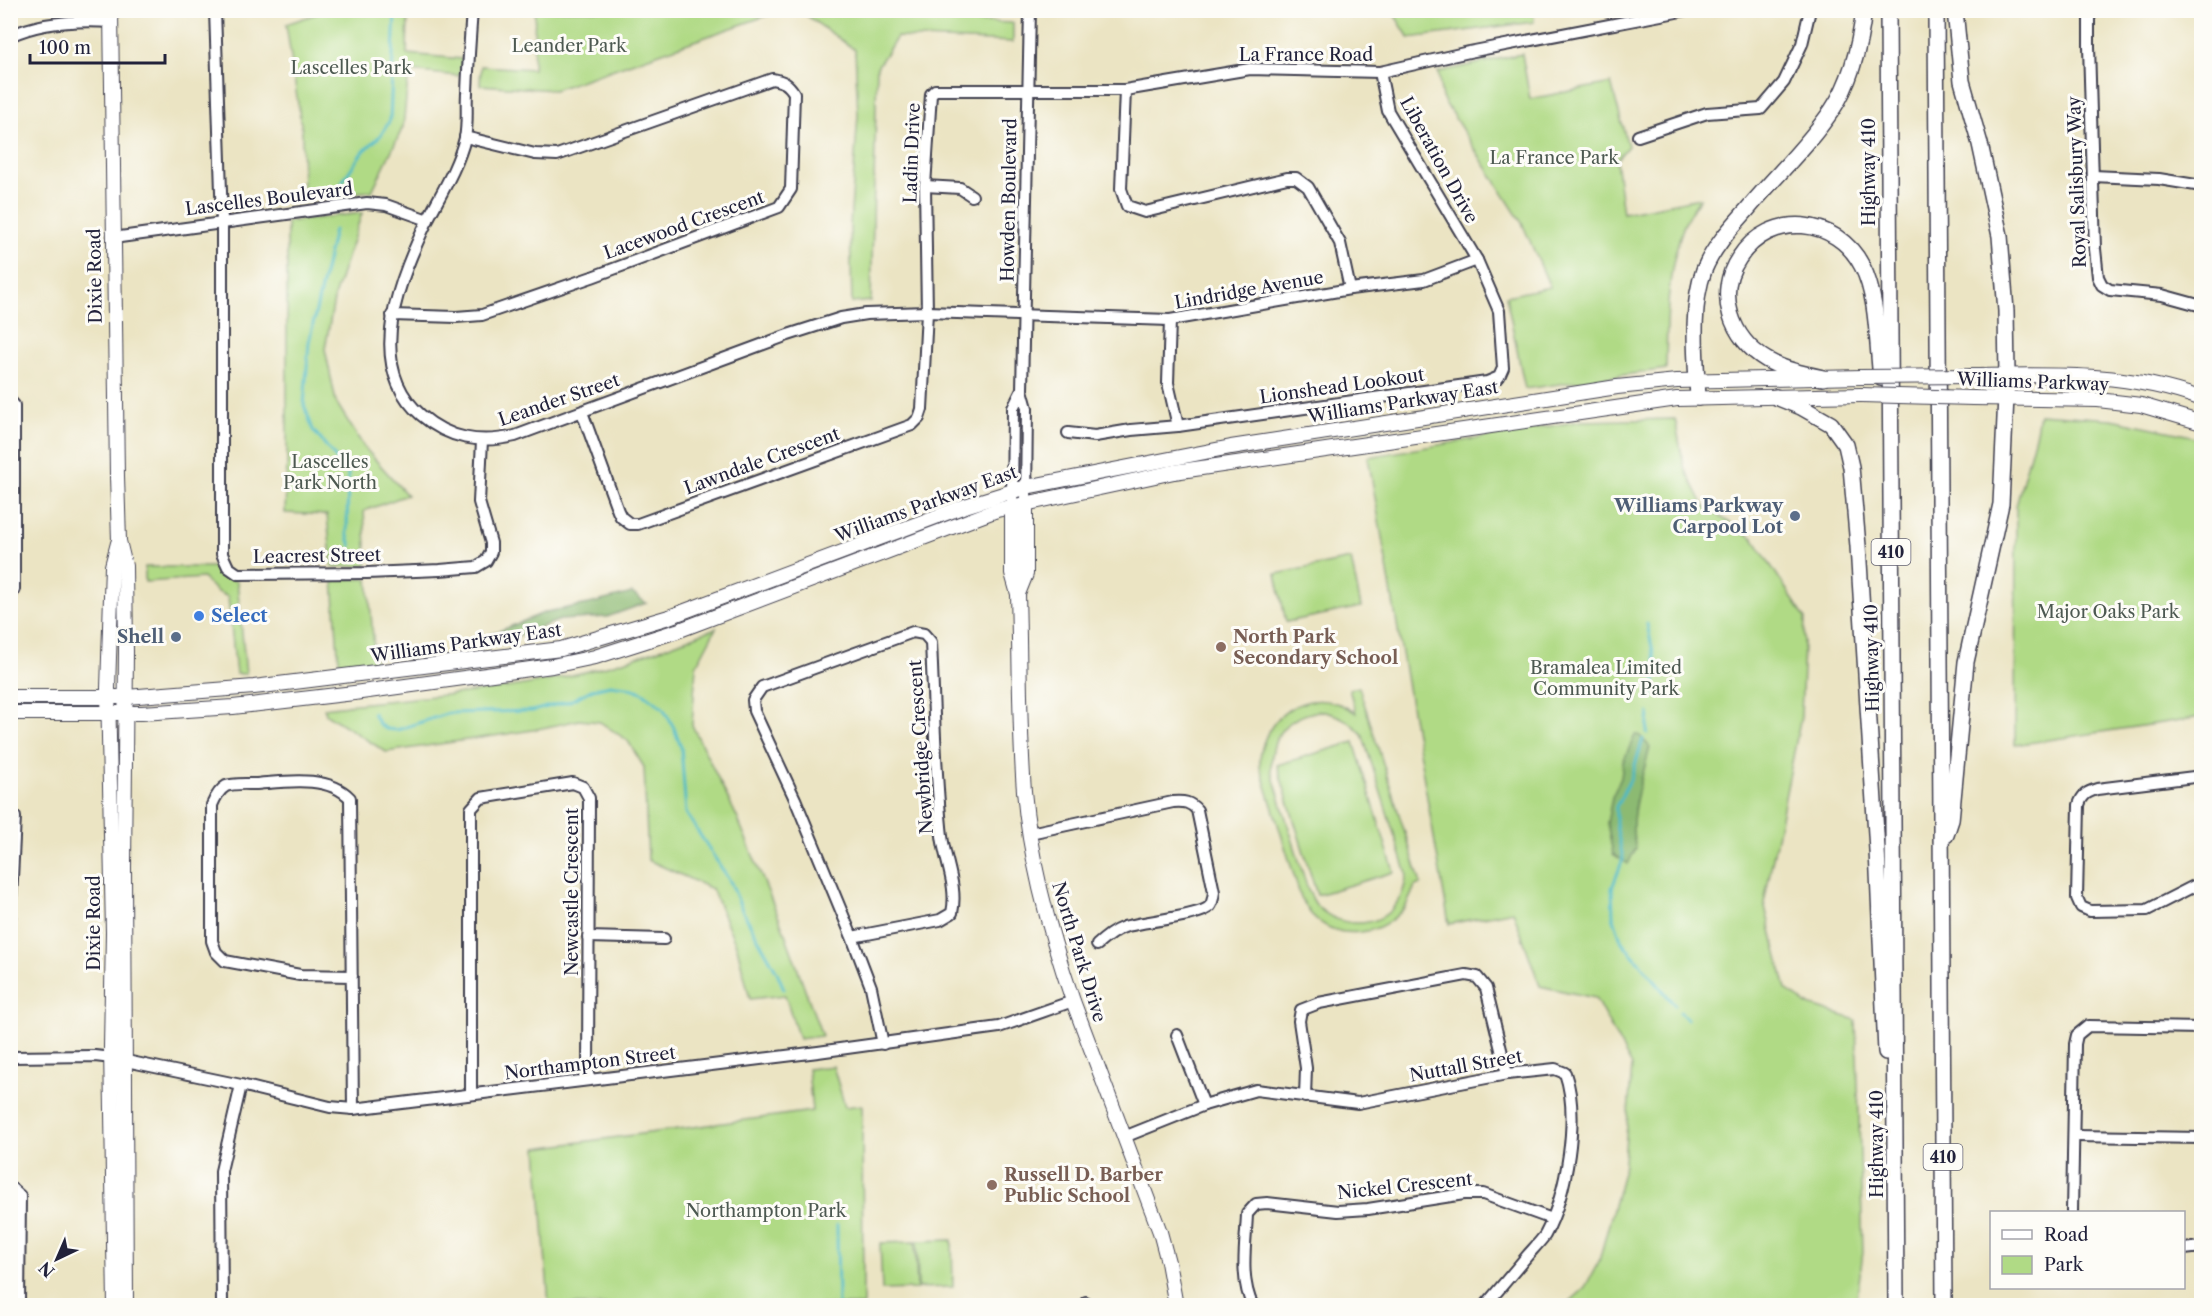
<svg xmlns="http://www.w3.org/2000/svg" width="2212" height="1316" font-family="'Libre Caslon Text',serif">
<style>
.green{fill:#b0da85;stroke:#697e60;stroke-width:1.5;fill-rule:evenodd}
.forest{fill:#8cba72;stroke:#576e56;stroke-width:1.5}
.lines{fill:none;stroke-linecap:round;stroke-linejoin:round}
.stream{stroke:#4cbac6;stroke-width:3}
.minor-casing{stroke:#403f4f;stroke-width:14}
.major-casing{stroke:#403f4f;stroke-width:16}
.highway-casing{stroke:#403f4f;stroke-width:18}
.minor{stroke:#fff;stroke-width:10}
.major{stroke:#fff;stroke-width:14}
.highway{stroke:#fff;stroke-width:15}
.major-bridge-casing{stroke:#403f4f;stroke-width:16;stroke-linecap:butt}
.major-bridge{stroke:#fff;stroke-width:14}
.service-dot{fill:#5c6f8a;stroke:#fdfcf7;stroke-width:2}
.shop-dot{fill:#3f7fe0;stroke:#fdfcf7;stroke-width:2}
.education-dot{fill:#8d6e63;stroke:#fdfcf7;stroke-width:2}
.labels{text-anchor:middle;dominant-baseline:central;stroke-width:6;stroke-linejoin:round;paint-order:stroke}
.shield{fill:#fdfcf7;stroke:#646373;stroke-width:1.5}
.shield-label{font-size:16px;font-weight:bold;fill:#22223b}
.park-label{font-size:18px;fill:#4d5951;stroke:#fdfcf7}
.street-label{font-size:18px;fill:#22223b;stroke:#fdfcf7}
.service-label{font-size:18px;font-weight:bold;fill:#4e5e75;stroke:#fdfcf7;text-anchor:end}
.shop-label{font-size:18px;font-weight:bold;fill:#366cbe;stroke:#fdfcf7;text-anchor:start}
.education-label{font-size:18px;font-weight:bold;fill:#785e54;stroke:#fdfcf7;text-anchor:start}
</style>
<rect width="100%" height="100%" fill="#fdfcf7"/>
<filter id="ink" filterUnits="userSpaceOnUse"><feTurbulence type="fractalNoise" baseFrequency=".0167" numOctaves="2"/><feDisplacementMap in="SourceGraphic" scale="12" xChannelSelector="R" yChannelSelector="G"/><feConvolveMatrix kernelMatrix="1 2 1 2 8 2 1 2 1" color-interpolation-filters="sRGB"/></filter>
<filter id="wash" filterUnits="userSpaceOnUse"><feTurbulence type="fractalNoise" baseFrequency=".008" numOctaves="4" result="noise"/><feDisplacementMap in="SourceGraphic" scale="24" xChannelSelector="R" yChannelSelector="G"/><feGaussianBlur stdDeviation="1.35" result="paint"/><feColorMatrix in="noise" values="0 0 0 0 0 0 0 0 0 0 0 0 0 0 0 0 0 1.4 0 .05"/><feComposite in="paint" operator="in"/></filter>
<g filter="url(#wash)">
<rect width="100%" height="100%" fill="#ebe4c3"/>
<g class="green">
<polygon points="328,10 408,11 407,54 462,59 459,76 409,71 403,127 372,191 303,198 302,131 286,24"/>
<polygon points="535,11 535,10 780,11 554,90 480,85 481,66 533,69"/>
<polygon points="800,11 910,11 910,19 1013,23 1013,42 897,37 877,67 871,301 852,303 850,225 858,115 855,50"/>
<polygon points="1392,11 1533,11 1534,22 1409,38"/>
<path d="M1522,54L1530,99L1611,83L1628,146L1616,160L1623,213L1700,198C1694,208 1685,219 1682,231C1666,274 1667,324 1666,369L1525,389L1506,296L1550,287L1522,223L1442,98L1438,72Z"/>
<polygon points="362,213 335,294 325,349 336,402 364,447 407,495 364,511 367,566 332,567 327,515 285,513 287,463 287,222"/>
<polygon points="2039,414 2111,419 2191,436 2201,440 2201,717 2015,745 2016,506 2036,432"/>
<polygon points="1675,419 1684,467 1704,506 1753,538 1805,618 1801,717 1764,903 1786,989 1806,1004 1856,1020 1863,1252 1856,1305 1566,1305 1584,1289 1599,1261 1623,1172 1632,1066 1595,998 1540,986 1513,911 1449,924 1368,457 1580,421"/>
<polygon points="1351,559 1361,607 1286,622 1276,574"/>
<polygon points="145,567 217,567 224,577 237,581 246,674 236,674 228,597 216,591 203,578 145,582"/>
<polygon points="333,578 368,579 375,661 340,664 338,654"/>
<path d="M716,628L696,666L692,725L737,817L783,928L822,1036L799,1039L785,995L750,999L737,947L712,889L648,860L644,767L628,741L600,722L579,720L533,730L386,752L326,714L324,708C398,698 473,695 546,681C605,669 661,650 716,628Z"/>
<path d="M1359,687L1421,884L1415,886C1412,893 1409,901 1405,907C1381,936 1338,943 1311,914C1307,909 1304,903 1301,898L1260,767C1258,725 1297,689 1339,704C1345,706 1351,710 1356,713L1349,689ZM1319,711C1338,714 1349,720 1362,734L1407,874C1405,885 1403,895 1396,904C1378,930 1338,928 1317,906C1313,901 1311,895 1308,890L1271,770C1271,735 1284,718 1319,711Z"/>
<polygon points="1354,742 1394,872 1317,895 1277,765"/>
<polygon points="833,1066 845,1107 862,1105 863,1305 549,1305 537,1148 812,1111 808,1069"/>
<polygon points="952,1240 953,1287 918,1288 917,1241"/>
<polygon points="915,1242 917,1289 882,1290 880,1243"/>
</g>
<g class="forest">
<polygon points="632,593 646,603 607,617 560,620 493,645 482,638 546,612 589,604"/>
<path d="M1635,735H1639L1650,747C1643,777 1626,818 1636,848L1628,864L1613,854L1607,823L1612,797L1621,778L1623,762Z"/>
</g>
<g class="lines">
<g class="stream">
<polyline points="342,182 361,154 381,135 390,120 395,10"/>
<polyline points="334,230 309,342 304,405 313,430 348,473 347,533 351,546"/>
<polyline points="1647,624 1657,670 1652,697"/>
<polyline points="373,713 378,723 386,729 397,730 449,713 532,711 570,701 593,689 610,685 627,687 642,692 663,708 674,728 681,747 686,813 731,883 742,910 777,972 784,989"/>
<polyline points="1647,733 1649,713"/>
<polyline points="1643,739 1631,778 1616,807 1616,825 1623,859 1612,888 1613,916 1622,942 1675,1005"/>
<polyline points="1680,1012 1687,1019"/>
<polyline points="837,1225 838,1306"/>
</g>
</g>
</g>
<g filter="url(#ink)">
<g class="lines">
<g class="minor-casing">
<g id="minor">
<polyline points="215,10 222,222 222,554 228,567 238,574 367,573 440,570 476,567 486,561 491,552 491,543 479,502 482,440"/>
<path d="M472,10C470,38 468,65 467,93C466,107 468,124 465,138C458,166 442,192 429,217C401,276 362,364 421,415C449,439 479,444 515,436L788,335L841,318L866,314L927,312L1170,320L1350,289L1424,280L1477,260"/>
<polyline points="2093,10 2089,18 2089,46 2095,249 2098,277 2102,285 2110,290 2162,295 2202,306"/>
<path d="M10,36C40,22 79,20 111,22"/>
<polyline points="1125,90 1121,189 1127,206 1145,212 1287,178 1296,178 1308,187 1340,243 1350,289"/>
<polyline points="1638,136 1707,113 1761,109 1784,82 1802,44 1810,10"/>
<polyline points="2093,176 2159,179 2202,186"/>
<polyline points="925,186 960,188 972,196"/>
<polyline points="113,238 367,203 386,205 428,220"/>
<path d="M392,315L456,317L482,315L592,277L779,207L791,189L794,93C788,83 783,81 772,79L557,155L535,154L465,137"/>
<polyline points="1170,320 1168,383 1178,426"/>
<polyline points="10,401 14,405 14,589 10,597"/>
<polyline points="582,412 618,511 621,517 630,524 638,524 912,425 919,418 922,409 927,312 925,186 931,94 935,90 1125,90 1250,69 1380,72 1469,52 1687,10"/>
<polyline points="1068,433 1095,436 1131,430 1178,426 1487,382 1499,377 1503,368 1499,311 1477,260 1388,111 1380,72"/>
<polyline points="1026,503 1027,408 1022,390 1030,10"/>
<polyline points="1012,506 1013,408 1022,390"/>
<path d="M2202,776L2097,789C2087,792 2082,795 2079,805L2077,898L2081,907L2090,911L2147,910L2202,882"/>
<polyline points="10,813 15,817 10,920"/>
<path d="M1030,833L1173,802C1184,801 1190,802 1197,810L1214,892C1213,897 1213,902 1210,906C1201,917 1142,921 1124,927C1113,931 1105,938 1097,945"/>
<polyline points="588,937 664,939"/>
<path d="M852,937L940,920L952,913C958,887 945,861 942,836C935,772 934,707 931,642L924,634L913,632L762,687L753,700L754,711L795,799L852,937L871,987L883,1044"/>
<path d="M352,976L300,975L225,961L216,952L212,941V805C215,798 219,790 226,786C233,783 246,784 254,784C284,782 327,774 350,798L353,1109"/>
<polyline points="1177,1035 1204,1105"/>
<polyline points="10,1057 95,1056 112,1058 241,1085 330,1107 353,1109 818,1052 999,1027 1073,1001"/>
<polyline points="471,1094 471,809 481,798 573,783 583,787 589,798 588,1079"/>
<polyline points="1305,1097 1306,1068 1299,1021 1301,1010 1319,1003 1466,975 1477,977 1486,988 1507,1074"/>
<polyline points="2074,1136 2202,1138"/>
<path d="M1124,1137L1204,1105L1256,1090L1358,1103L1507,1074L1555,1069L1565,1073C1580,1116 1567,1194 1545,1235C1540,1242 1533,1249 1527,1256C1513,1273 1499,1289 1485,1306"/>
<polyline points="10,1187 20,1196 19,1306"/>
<polyline points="2072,1212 2075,1044 2077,1035 2088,1026 2202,1028"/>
<polyline points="2184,1249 2202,1247"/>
<polyline points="222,1306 221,1171 241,1085"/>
<polyline points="1085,1306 1086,1302"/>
<path d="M1253,1306C1239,1279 1246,1243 1247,1214L1256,1204L1267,1203L1338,1211L1368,1209L1464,1194H1483L1552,1219"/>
</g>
</g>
<g class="major-casing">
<g id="major">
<polyline points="111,10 117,476 119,541 125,566 126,652 124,867 126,1306"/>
<path d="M1971,376C2051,375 2125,371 2202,399"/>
<polyline points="1973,398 2098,400 2141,405 2202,423"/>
<path d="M1012,506V573L1018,594C1020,659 1019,726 1024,791C1030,862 1050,934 1073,1001L1160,1232L1168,1262L1176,1306"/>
<polyline points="1018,594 1026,574 1026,503"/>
<polyline points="10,697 126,697 254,687 561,649 669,617 965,506 1026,487 1231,447 1617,387 1677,381 1862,377"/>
<polyline points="10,713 142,713 233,707 354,693 552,666 595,657 677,631 997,510 1174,472 1677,399 1861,395"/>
<polyline points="115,1306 111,1047 113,932 108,688 112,566 118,543"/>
</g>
</g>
<g class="highway-casing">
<g id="highway">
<polyline points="1888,10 1896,1306"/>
<polyline points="1936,10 1944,1306"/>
<path d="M1823,378C1804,374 1784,370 1767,360C1731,339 1715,293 1739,258C1770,210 1837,217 1862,266C1878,296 1877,345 1881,378"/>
<polyline points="1776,397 1801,407 1831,424 1846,445 1851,467 1858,546 1877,850 1886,1052"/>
<path d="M1698,398C1696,359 1690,307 1704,270C1713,248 1730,229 1746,211C1774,177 1807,147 1832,110C1851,82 1860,44 1864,10"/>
<polyline points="1946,835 1951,820 1966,662 2001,504 2007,375 2006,311 2000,236 1980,144 1962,81 1955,10"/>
</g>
</g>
<use href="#minor" class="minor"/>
<use href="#major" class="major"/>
<use href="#highway" class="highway"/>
<g class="major-bridge-casing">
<g id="major-bridge">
<polyline points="1862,377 1971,376"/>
<polyline points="1861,395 1973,398"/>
</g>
</g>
<use href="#major-bridge" class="major-bridge"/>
</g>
</g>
<g class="service-dot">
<circle cx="1795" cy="516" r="6"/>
<circle cx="176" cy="637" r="6"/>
</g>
<circle class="shop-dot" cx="199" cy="616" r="6"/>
<g class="education-dot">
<circle cx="1221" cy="647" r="6"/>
<circle cx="992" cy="1185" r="6"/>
</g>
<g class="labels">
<g class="shield">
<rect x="1871.5" y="539" width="39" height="26" rx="4.5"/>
<rect x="1923.5" y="1144" width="39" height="26" rx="4.5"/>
</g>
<g class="shield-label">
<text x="1891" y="552">410</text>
<text x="1943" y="1157">410</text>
</g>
<g class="park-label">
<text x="569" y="46">Leander Park</text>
<text x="351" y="68">Lascelles Park</text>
<text x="1554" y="158">La France Park</text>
<text x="330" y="462">Lascelles<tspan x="330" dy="21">Park North</tspan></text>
<text x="2108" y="612">Major Oaks Park</text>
<text x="1606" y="668">Bramalea Limited<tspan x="1606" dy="21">Community Park</tspan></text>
<text x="766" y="1211">Northampton Park</text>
</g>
<g class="street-label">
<text x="1306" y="55">La France Road</text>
<text transform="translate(912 153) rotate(-88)">Ladin Drive</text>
<text transform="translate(1439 160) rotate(61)">Liberation Drive</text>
<text transform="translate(1869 172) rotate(-90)">Highway 410</text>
<text transform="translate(2077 182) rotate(-92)">Royal Salisbury Way</text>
<text transform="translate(269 199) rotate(-7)">Lascelles Boulevard</text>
<text transform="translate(1009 200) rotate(-89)">Howden Boulevard</text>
<text transform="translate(684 225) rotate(-20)">Lacewood Crescent</text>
<text transform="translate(95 276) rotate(-91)">Dixie Road</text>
<text transform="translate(1249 290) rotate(-10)">Lindridge Avenue</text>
<text transform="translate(2033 382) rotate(2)">Williams Parkway</text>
<text transform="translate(1342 386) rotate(-8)">Lionshead Lookout</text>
<text transform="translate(559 400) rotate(-19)">Leander Street</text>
<text transform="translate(1403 402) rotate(-9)">Williams Parkway East</text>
<text transform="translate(762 461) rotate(-20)">Lawndale Crescent</text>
<text transform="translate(926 504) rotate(-20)">Williams Parkway East</text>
<text transform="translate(317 556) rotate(-1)">Leacrest Street</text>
<text transform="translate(466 643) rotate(-8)">Williams Parkway East</text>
<text transform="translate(1872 658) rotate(-91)">Highway 410</text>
<text transform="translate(921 747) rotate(-94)">Newbridge Crescent</text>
<text transform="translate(572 892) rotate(-90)">Newcastle Crescent</text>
<text transform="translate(94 923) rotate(-90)">Dixie Road</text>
<text transform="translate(1079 952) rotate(73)">North Park Drive</text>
<text transform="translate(590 1063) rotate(-7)">Northampton Street</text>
<text transform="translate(1466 1066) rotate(-10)">Nuttall Street</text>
<text transform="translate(1877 1144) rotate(-90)">Highway 410</text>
<text transform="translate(1405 1186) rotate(-6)">Nickel Crescent</text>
</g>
<g class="service-label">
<text x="1783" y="506">Williams Parkway<tspan x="1783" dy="21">Carpool Lot</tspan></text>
<text x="164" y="637">Shell</text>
</g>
<g class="shop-label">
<text x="211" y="616">Select</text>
</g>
<g class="education-label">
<text x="1233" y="637">North Park<tspan x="1233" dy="21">Secondary School</tspan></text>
<text x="1004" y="1175">Russell D. Barber<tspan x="1004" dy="21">Public School</tspan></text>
</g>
</g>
<rect width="2212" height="1316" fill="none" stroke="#fdfcf7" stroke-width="36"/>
<rect x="1990" y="1211" width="195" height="78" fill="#fdfcf7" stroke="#a5a5ac" stroke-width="1.5"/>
<rect x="2002" y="1230" width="30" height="9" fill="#ffffff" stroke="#a5a5ac" stroke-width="1.5"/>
<text x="2044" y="1241" font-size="18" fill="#22223b">Road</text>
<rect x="2002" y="1256" width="30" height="18" fill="#b0da85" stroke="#a5a5ac" stroke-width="1.5"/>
<text x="2044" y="1271" font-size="18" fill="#22223b">Park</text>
<g transform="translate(57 1259) rotate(224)" stroke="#fdfcf7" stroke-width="4.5" paint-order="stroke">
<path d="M0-4.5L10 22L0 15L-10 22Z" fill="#22223b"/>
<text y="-9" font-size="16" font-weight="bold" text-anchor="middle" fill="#22223b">N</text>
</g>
<path d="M30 54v9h135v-9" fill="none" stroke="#22223b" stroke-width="3"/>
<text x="39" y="54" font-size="18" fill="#22223b" stroke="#fdfcf7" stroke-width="4.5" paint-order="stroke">100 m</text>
</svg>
